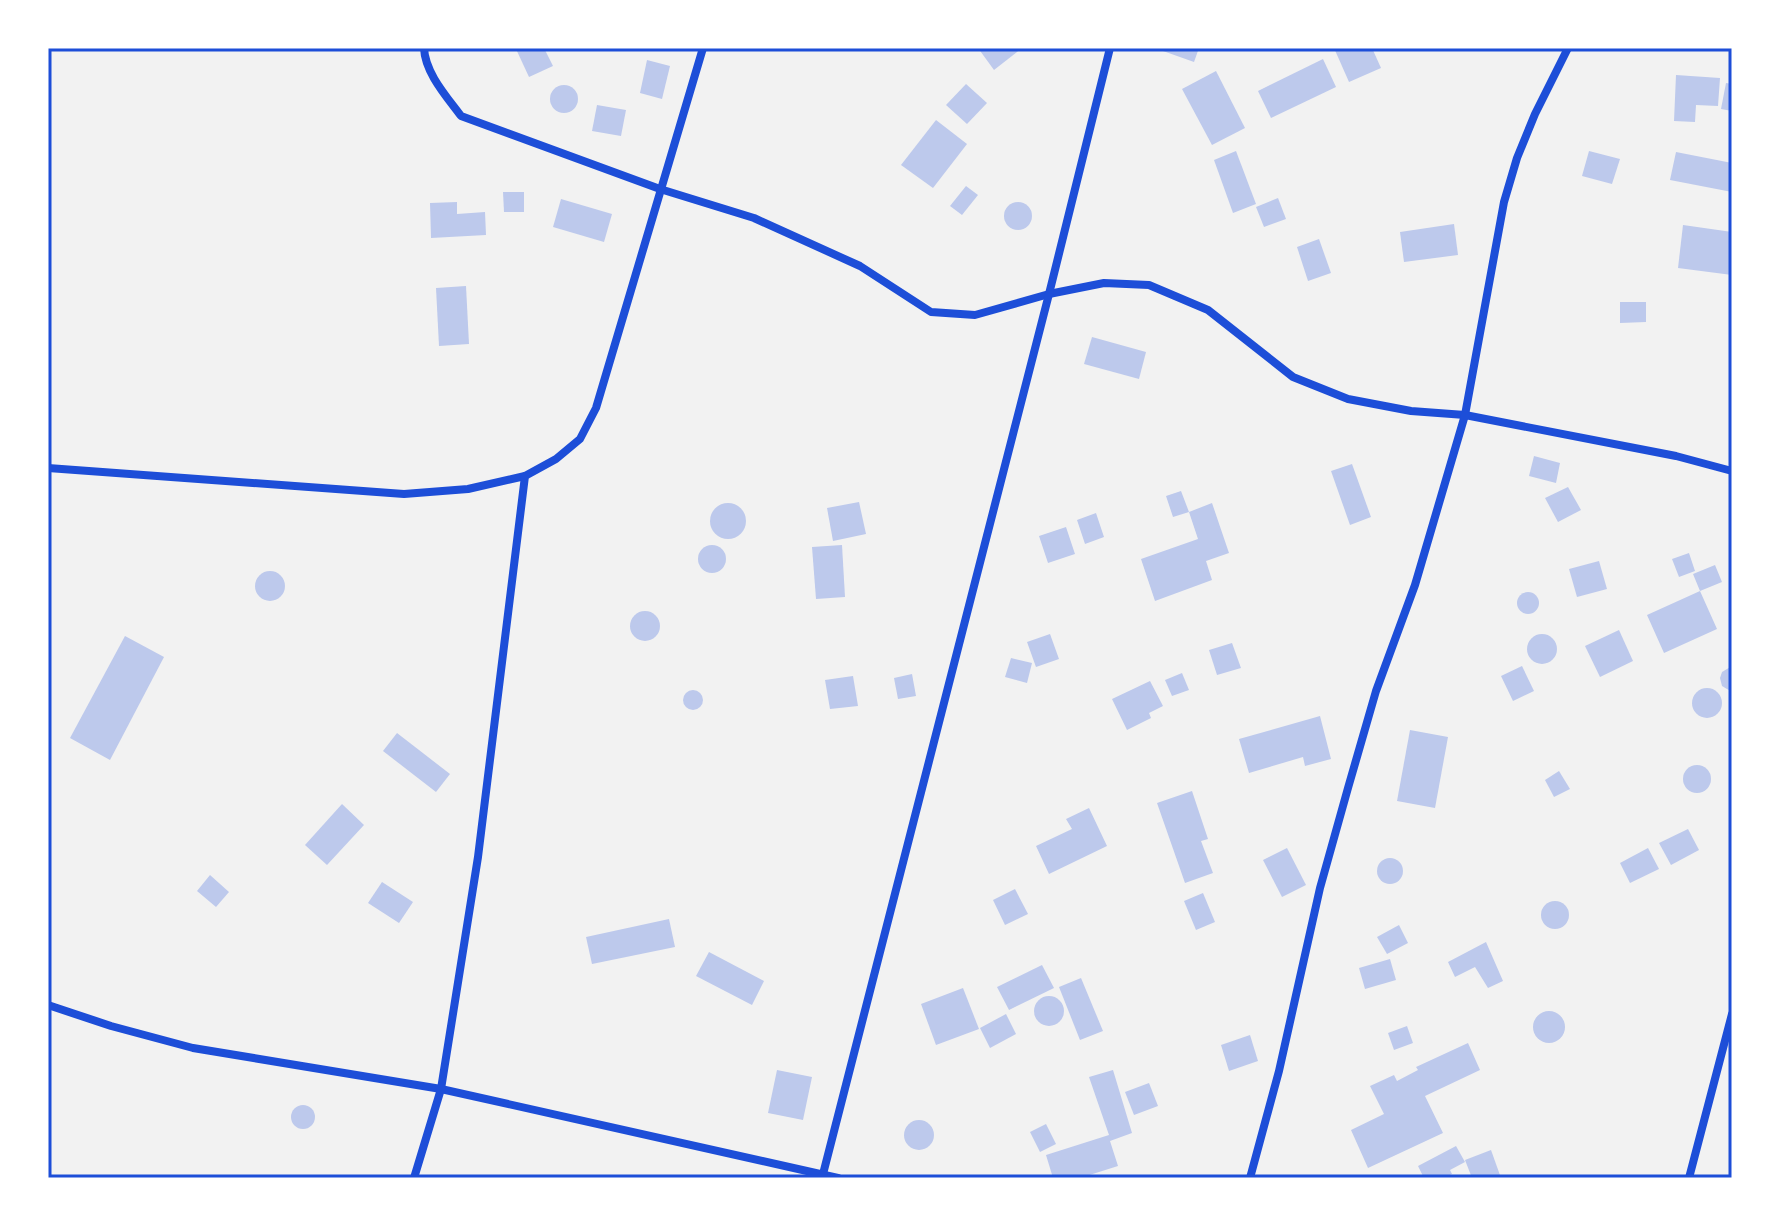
<svg xmlns="http://www.w3.org/2000/svg" width="1780" height="1226" font-family="'Fira Sans',sans-serif">
<style>
.building{fill:#bdc9ec}
.lines{fill:none;stroke-linecap:round;stroke-linejoin:round}
.minor{stroke:#1d4ed8;stroke-width:8}
.neatline{fill:none;stroke:#1d4ed8;stroke-width:3}
</style>
<rect width="100%" height="100%" fill="#f2f2f2"/>
<g class="building">
<polygon points="519,48 544,48 553,66 529,77 516,49"/>
<polygon points="978,48 1022,48 994,70"/>
<polygon points="1164,48 1199,48 1194,62 1163,51"/>
<polygon points="1334,48 1372,48 1381,68 1349,82"/>
<polygon points="1323,59 1336,87 1271,118 1258,91"/>
<polygon points="647,60 670,66 662,99 640,93"/>
<polygon points="1216,71 1245,128 1212,145 1182,89"/>
<polygon points="1676,75 1720,78 1718,106 1696,105 1695,122 1674,121"/>
<polygon points="1726,83 1732,84 1732,111 1721,109"/>
<polygon points="966,84 987,103 967,124 946,105"/>
<circle cx="564" cy="99" r="14"/>
<polygon points="597,105 626,110 621,136 592,131"/>
<polygon points="936,120 967,144 933,188 901,165"/>
<polygon points="1236,151 1256,204 1233,213 1214,160"/>
<polygon points="1589,151 1620,159 1612,184 1582,176"/>
<polygon points="1676,152 1732,163 1732,192 1670,180"/>
<polygon points="966,186 978,195 962,215 950,206"/>
<polygon points="503,192 524,192 524,212 504,212"/>
<polygon points="1278,198 1286,219 1264,227 1256,207"/>
<polygon points="561,199 612,214 604,242 553,227"/>
<circle cx="1018" cy="216" r="14"/>
<polygon points="457,202 457,214 485,212 486,235 431,238 430,203"/>
<polygon points="1454,224 1458,255 1404,262 1400,232"/>
<polygon points="1683,225 1732,232 1732,275 1678,268"/>
<polygon points="1319,239 1331,273 1308,281 1297,247"/>
<polygon points="466,286 469,344 439,346 436,288"/>
<polygon points="1620,302 1646,302 1646,322 1620,323"/>
<polygon points="1092,337 1146,352 1139,379 1084,364"/>
<polygon points="1534,456 1560,463 1556,483 1529,476"/>
<polygon points="1352,464 1371,517 1350,525 1331,471"/>
<polygon points="1568,487 1581,510 1558,522 1545,498"/>
<polygon points="1181,491 1189,512 1212,503 1229,553 1206,561 1212,580 1155,601 1141,559 1198,539 1189,512 1173,517 1166,496"/>
<polygon points="859,502 866,534 833,541 827,508"/>
<circle cx="728" cy="521" r="18"/>
<polygon points="1096,513 1104,537 1085,544 1077,520"/>
<polygon points="1066,527 1075,554 1048,563 1039,536"/>
<circle cx="712" cy="559" r="14"/>
<polygon points="842,545 845,597 816,599 812,547"/>
<polygon points="1689,553 1695,571 1679,577 1672,559"/>
<polygon points="1599,561 1607,589 1577,597 1569,569"/>
<polygon points="1715,565 1722,582 1700,591 1717,629 1664,653 1647,615 1700,591 1693,574"/>
<circle cx="270" cy="586" r="15"/>
<circle cx="1528" cy="603" r="11"/>
<circle cx="645" cy="626" r="15"/>
<polygon points="1619,630 1633,661 1600,677 1585,646"/>
<polygon points="1050,634 1059,659 1036,667 1027,642"/>
<circle cx="1542" cy="649" r="15"/>
<polygon points="125,636 164,657 110,760 70,738"/>
<polygon points="1232,643 1241,668 1217,675 1209,650"/>
<polygon points="1011,658 1032,663 1027,683 1005,677"/>
<polygon points="1522,666 1534,691 1513,701 1501,676"/>
<polygon points="1732,666 1732,692 1722,686 1720,678 1722,672"/>
<polygon points="1182,673 1189,690 1172,696 1165,680"/>
<polygon points="912,674 916,696 898,699 894,678"/>
<polygon points="853,676 858,706 830,709 825,680"/>
<polygon points="1150,681 1163,706 1149,713 1151,718 1127,730 1112,699"/>
<circle cx="1707" cy="703" r="15"/>
<circle cx="693" cy="700" r="10"/>
<polygon points="1320,716 1331,759 1305,766 1303,757 1249,773 1239,739"/>
<polygon points="1410,730 1448,737 1435,808 1397,801"/>
<polygon points="397,733 450,774 436,792 383,751"/>
<circle cx="1697" cy="779" r="14"/>
<polygon points="1559,771 1570,789 1554,797 1545,780"/>
<polygon points="1192,791 1208,839 1201,841 1213,873 1185,883 1157,803"/>
<polygon points="342,804 364,825 327,865 305,845"/>
<polygon points="1089,808 1107,846 1049,874 1036,846 1072,829 1066,819"/>
<polygon points="1688,829 1699,850 1671,865 1659,843"/>
<polygon points="1287,848 1306,885 1282,897 1263,860"/>
<polygon points="1648,848 1659,869 1630,883 1620,863"/>
<circle cx="1390" cy="871" r="13"/>
<polygon points="210,875 229,892 216,907 197,891"/>
<polygon points="382,882 413,902 399,923 368,903"/>
<polygon points="1015,889 1028,914 1005,925 993,900"/>
<polygon points="1203,893 1215,922 1196,930 1184,901"/>
<circle cx="1555" cy="915" r="14"/>
<polygon points="669,919 675,947 592,964 586,937"/>
<polygon points="1399,925 1408,943 1387,954 1377,937"/>
<polygon points="1486,942 1503,981 1488,988 1475,967 1455,977 1448,962"/>
<polygon points="709,952 764,981 752,1005 696,976"/>
<polygon points="1390,959 1396,980 1365,989 1359,968"/>
<polygon points="1042,965 1054,988 1009,1010 997,987"/>
<polygon points="1081,978 1103,1031 1080,1040 1059,987"/>
<polygon points="963,988 979,1029 936,1045 921,1004"/>
<circle cx="1049" cy="1011" r="15"/>
<circle cx="1549" cy="1027" r="16"/>
<polygon points="1006,1014 1016,1034 990,1048 980,1028"/>
<polygon points="1407,1026 1413,1043 1394,1050 1388,1033"/>
<polygon points="1250,1035 1258,1061 1229,1071 1221,1045"/>
<polygon points="1468,1043 1480,1070 1425,1096 1443,1133 1368,1168 1351,1130 1384,1114 1370,1086 1394,1075 1397,1081 1418,1070 1416,1067"/>
<polygon points="777,1070 812,1077 803,1120 768,1113"/>
<polygon points="1113,1070 1132,1133 1110,1141 1118,1166 1080,1178 1053,1178 1046,1155 1109,1135 1089,1077"/>
<polygon points="1149,1083 1158,1106 1134,1115 1125,1092"/>
<circle cx="303" cy="1117" r="12"/>
<circle cx="919" cy="1135" r="15"/>
<polygon points="1046,1124 1056,1144 1040,1152 1030,1132"/>
<polygon points="1456,1146 1465,1162 1450,1170 1452,1174 1443,1178 1424,1178 1418,1166"/>
<polygon points="1491,1150 1501,1178 1472,1178 1465,1160"/>
</g>
<g class="lines">
<g class="minor">
<path d="M424,48C425,73 447,97 461,116L660,189L754,218L860,266L931,312L975,315L1049,294L1104,283L1149,285L1208,310L1293,377L1348,399L1411,411L1465,415L1676,456L1732,471"/>
<polyline points="48,468 404,494 468,489 525,476"/>
<polyline points="48,1005 111,1026 193,1048 441,1089 838,1178"/>
<polyline points="414,1178 441,1089 478,857 525,476 556,459 580,439 596,408 703,48"/>
<polyline points="822,1178 1049,294 1110,48"/>
<polyline points="1250,1178 1279,1071 1320,888 1348,788 1376,691 1415,585 1465,415 1504,202 1517,158 1535,114 1568,48"/>
<polyline points="1689,1178 1732,1014"/>
</g>
</g>
<rect width="1780" height="1226" fill="none" stroke="#ffffff" stroke-width="100"/>
<rect x="50" y="50" width="1680" height="1126" class="neatline"/>
</svg>
